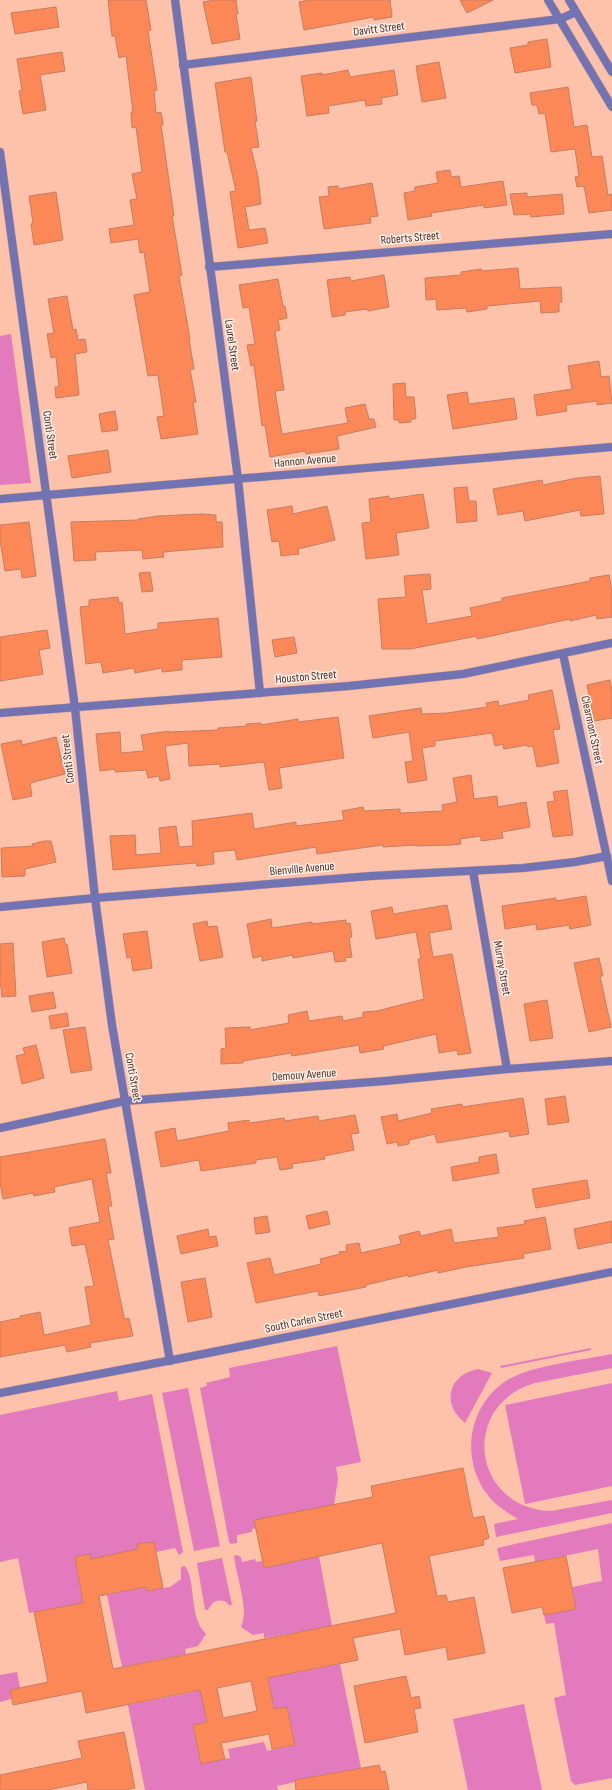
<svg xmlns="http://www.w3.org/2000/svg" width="612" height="1790" font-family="'Sofia Sans Condensed',sans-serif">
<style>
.green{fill:#e47abe}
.building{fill:#fc8757;stroke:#c47e63;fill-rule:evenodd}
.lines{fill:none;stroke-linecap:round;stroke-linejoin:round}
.minor-casing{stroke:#d8a28d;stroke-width:9}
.tertiary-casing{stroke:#d8a28d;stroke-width:9}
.minor{stroke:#7273b3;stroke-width:8}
.tertiary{stroke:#7273b3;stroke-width:8}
.labels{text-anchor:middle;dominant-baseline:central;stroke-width:3;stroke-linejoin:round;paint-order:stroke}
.street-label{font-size:12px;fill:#4f3125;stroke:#ffefe9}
</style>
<rect width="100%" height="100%" fill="#fec2aa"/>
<g class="green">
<polygon points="11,334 31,483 0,485 0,336"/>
<polygon points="337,1346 361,1462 336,1467 338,1479 334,1505 254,1521 256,1528 252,1529 252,1532 237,1535 237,1543 231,1544 229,1542 200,1388 207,1386 206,1383 230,1377 229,1368"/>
<polygon points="591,1348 591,1350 501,1368 500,1366"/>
<path d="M612,1354V1368L535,1383C459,1405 472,1508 551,1511L612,1500V1513L496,1537L494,1524L518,1519C506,1512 495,1505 487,1494C459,1457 469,1401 511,1378C536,1365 583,1360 612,1354Z"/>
<path d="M478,1369L492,1373L465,1423C441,1404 448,1375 478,1369Z"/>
<polygon points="612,1383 612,1486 525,1504 505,1405"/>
<polygon points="188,1388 220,1546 194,1551 162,1393"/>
<polygon points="117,1391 119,1401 152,1394 183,1552 179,1555 175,1548 156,1552 153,1542 138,1544 138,1549 91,1559 90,1554 75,1557 83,1603 29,1613 18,1558 0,1562 0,1415"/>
<polygon points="612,1523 612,1778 575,1785 571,1781 554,1698 566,1695 554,1623 546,1624 544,1615 576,1609 572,1587 602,1581 598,1549 535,1562 534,1555 500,1561 497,1548"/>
<path d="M236,1555L241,1557L242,1562L255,1559L256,1562L262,1561L264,1568L319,1556L332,1626L264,1638V1633L253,1635L241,1627C249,1611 238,1581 235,1563L234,1556Z"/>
<path d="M222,1558L232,1605H229L225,1601C216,1599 212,1602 208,1610H205L197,1563Z"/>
<path d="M185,1566C197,1583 188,1617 206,1634L198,1646L185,1649L186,1654L122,1667L107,1595L146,1587L147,1591L170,1587L181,1579V1567Z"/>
<polygon points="340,1664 361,1768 295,1780 295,1782 277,1786 278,1790 145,1790 128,1705 194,1692 194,1688 200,1687 207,1722 193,1725 201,1764 230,1758 228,1749 264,1742 267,1751 295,1745 287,1707 274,1709 268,1678"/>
<polygon points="17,1672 20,1688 10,1690 11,1699 0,1702 0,1675"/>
<polygon points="524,1704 542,1790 468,1790 453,1719"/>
</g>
<g class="building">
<polygon points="108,0 146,0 151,30 148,31 157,90 154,91 156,113 161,112 163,125 161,125 174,216 172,216 182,275 179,276 190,339 189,339 194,369 190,369 196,402 193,402 198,434 161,439 157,417 164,416 158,375 148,376 134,295 150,292 144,252 140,253 138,239 111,243 109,229 134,225 130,200 137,199 132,174 142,172 136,127 132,128 131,112 133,112 126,56 119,58 115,36 112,36"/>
<polygon points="214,0 236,0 238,14 236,14 240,39 212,44 203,2"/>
<polygon points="309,0 390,0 392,17 374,20 374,17 304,30 299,2"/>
<polygon points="460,0 493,0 467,13"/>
<polygon points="56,7 59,27 15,34 11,13"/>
<polygon points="547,39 551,67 515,73 510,48 528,45 528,42"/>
<polygon points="62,52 65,71 40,75 46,110 23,114 19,91 22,90 17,59"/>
<polygon points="439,62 446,98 422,102 416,66"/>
<polygon points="348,70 350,77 394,70 398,95 381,98 382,104 366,106 365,100 328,106 329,113 307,116 301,76 322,73 322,75"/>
<polygon points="251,77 257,121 255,121 259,147 251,148 258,177 261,204 245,207 249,230 265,228 268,243 238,248 230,192 236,191 227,152 225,152 215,83"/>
<polygon points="568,87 574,127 587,125 592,157 602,156 608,195 612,194 612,210 589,213 584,186 577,187 575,177 579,176 575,149 551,152 545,113 539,114 537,105 532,105 530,93"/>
<polygon points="450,170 451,177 459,176 461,187 503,181 507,205 484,208 484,205 431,213 432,216 408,220 404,193 415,191 415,187 438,183 436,172"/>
<polygon points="372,183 378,216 370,217 371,223 324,229 319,197 329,196 328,187 338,186 338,189"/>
<polygon points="56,192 63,240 34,245 31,224 33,223 29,196"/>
<polygon points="527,193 527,197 562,194 564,214 531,217 530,214 514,215 510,194"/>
<polygon points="518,268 520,289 561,287 562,302 559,302 559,312 541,313 540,301 487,306 487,309 467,312 466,308 437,310 436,299 426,300 425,278 461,275 461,272 481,269 482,271"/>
<polygon points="384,275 389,307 368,311 367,309 345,312 345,315 332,317 327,280 350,277 351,281"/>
<polygon points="278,279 283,306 285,306 287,318 278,320 280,330 275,331 284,390 275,391 282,434 348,423 345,408 365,404 369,419 374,419 376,427 337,436 339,449 306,454 305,451 270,457 265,425 262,426 254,365 251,366 247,345 255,344 249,307 243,308 239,285"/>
<polygon points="67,296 73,330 76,329 78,340 85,339 87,352 75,354 79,395 56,398 55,387 59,387 56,357 51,358 47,334 54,333 48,299"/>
<polygon points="599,361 601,377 609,376 612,403 597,405 597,401 566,405 567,411 537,416 534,395 572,389 568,366"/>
<polygon points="405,383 406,397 414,397 416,417 415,419 411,419 411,422 399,423 399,420 394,420 393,384"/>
<polygon points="467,392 469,404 514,398 517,419 453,429 447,395"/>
<polygon points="115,411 118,430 102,432 99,414"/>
<polygon points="108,450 111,472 72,478 68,456"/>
<polygon points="600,476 604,514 581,516 580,510 525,521 523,511 498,515 493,489 542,480 543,485 577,478"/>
<polygon points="467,487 469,501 476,501 477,521 457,523 454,488"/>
<polygon points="423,494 429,528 396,533 399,555 366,559 362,523 371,522 369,499 389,496 389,499"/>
<polygon points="292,506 293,514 327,506 335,540 298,549 299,554 281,556 279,541 272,542 267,510"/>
<polygon points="202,514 216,515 216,522 222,522 223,547 163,552 164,557 143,559 142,550 95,552 96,560 74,561 71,522 138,520 138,519 158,516"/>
<polygon points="29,522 36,576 22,578 21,569 5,571 0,540 0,525"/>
<polygon points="150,572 153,591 142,592 139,573"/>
<polygon points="430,574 431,589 422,590 427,624 472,616 470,608 502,601 502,598 590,581 590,578 609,575 612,592 612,617 597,619 596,615 570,621 570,619 477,639 477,636 410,649 382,649 378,599 406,597 404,576"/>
<polygon points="118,597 119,603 122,602 125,634 158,629 158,623 218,618 222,657 182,660 182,670 162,672 162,668 135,673 134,668 103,673 101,662 86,664 80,607 89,606 89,600"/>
<polygon points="47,630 50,648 39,650 43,674 0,681 0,637"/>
<polygon points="294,637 297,653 275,657 272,640"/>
<polygon points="610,680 612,691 612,718 594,721 587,685"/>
<polygon points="552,690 560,729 553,730 559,763 537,767 533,746 528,747 527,745 504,749 503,744 495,746 492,733 435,741 435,746 422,748 427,780 408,783 405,762 413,761 409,732 373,738 369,716 421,708 422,714 447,713 487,707 486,703 498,701 499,706 529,700 528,695"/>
<polygon points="338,717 344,758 279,768 282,788 269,790 264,762 220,767 220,764 189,766 188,743 165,746 170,779 160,781 159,776 148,778 146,770 115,772 115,769 100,771 96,734 120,732 121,753 144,751 141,735 169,731 169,732 218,730 218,728 247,726 246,724 261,723 261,725 298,719 298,722"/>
<polygon points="56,737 65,774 30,783 32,796 13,800 1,744 21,740 22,745"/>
<polygon points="471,775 474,799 497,796 498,807 526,802 530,827 502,832 503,838 481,841 481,836 460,839 461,844 451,845 416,846 416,845 383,847 383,845 317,854 316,847 237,860 235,850 213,852 214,864 197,866 196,863 113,870 110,836 135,835 136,855 161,853 159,828 176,826 179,847 193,846 192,821 252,813 254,829 296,822 296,826 344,820 342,811 363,807 364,811 400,809 400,813 443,811 442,805 457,802 453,778"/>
<polygon points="567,790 573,835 553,837 547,802 555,801 553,792"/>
<polygon points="45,841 51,841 56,862 25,869 25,876 2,877 1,848 33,846 32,844"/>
<polygon points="586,896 591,925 570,929 569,925 537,930 536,924 505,929 502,906 556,898 556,901"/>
<polygon points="447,905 452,929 429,933 433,957 452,954 471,1053 458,1055 457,1050 439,1053 436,1034 383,1046 384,1049 360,1053 359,1045 292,1056 291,1053 243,1061 243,1063 221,1064 221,1049 226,1048 225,1028 250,1027 250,1030 289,1023 288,1015 307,1011 309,1021 342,1016 343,1021 363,1017 363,1012 377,1011 424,999 418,959 421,959 416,932 376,939 371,911 392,907 393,914"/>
<polygon points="271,919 272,928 312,922 312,924 346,920 346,924 350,923 352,937 349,937 352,957 345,958 346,961 335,962 333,951 293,958 293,955 262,961 262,956 253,958 247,924"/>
<polygon points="207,921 208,927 217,926 223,957 200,961 193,924"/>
<polygon points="147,931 152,968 133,971 131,957 127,958 123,934"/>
<polygon points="64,938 65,944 67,944 72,973 47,977 42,942"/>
<polygon points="13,943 16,996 2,997 1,987 0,987 0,944"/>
<polygon points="599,958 603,976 600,976 611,1027 589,1032 574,963"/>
<polygon points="53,992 56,1008 32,1012 29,996"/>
<polygon points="547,1000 553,1038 530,1041 524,1004"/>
<polygon points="67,1013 69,1026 51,1029 49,1016"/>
<polygon points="85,1027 92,1070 71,1073 63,1030"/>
<polygon points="36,1045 44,1078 22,1084 16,1056 25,1054 23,1048"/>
<polygon points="565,1096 569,1122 548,1125 545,1099"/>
<polygon points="523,1098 529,1134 510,1137 509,1131 437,1143 435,1134 409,1140 409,1144 398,1146 397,1142 387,1144 381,1117 397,1114 398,1121 432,1113 431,1109 462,1104 462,1107"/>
<polygon points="355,1115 359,1133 351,1134 354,1150 324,1156 325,1159 292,1164 293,1168 280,1170 277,1157 256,1160 256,1163 201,1171 199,1160 161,1167 155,1132 175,1128 177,1141 229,1131 228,1123 249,1120 250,1123 284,1118 285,1121 318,1116 319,1121"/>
<polygon points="105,1139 111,1173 106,1173 112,1206 108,1206 114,1239 108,1240 124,1317 125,1319 129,1318 133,1336 90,1343 91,1347 67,1352 65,1345 0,1357 0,1322 20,1318 20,1316 40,1312 44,1335 91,1325 85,1287 94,1286 85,1244 72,1246 69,1228 100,1222 92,1179 54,1187 55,1192 34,1196 33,1193 3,1199 0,1183 0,1157"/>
<polygon points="496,1154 499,1173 453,1181 451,1167 479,1162 479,1157"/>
<polygon points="587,1180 590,1198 536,1208 532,1189"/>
<polygon points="327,1211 330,1224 309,1229 306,1216"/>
<polygon points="267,1216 270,1232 256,1234 254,1218"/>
<polygon points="545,1217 551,1249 523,1254 524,1258 466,1267 438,1273 438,1270 408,1277 408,1275 366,1285 366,1287 319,1296 318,1291 256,1303 247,1263 270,1258 274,1275 321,1264 320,1259 340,1254 339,1252 347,1251 346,1245 359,1243 361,1253 401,1244 399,1236 419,1231 421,1236 451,1229 454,1243 499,1237 497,1228 525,1224 524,1221"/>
<polygon points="612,1221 612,1242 578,1249 574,1229"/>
<polygon points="208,1229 209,1237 216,1236 218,1246 181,1254 177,1236"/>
<polygon points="205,1278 212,1317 188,1322 181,1282"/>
<path d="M463,1468L473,1518L484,1516L489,1538L483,1540L484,1545L429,1556L437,1596L446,1595L448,1602L474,1597L485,1653L448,1660L446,1647L405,1655L400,1629L353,1638L358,1660L268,1678L274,1709L287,1707L295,1745L272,1749L269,1734L221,1743L225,1759L201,1764L193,1725L207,1722L200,1690L86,1713L82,1691L13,1705L10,1690L48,1682L34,1612L83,1603L75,1557L90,1554L91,1559L138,1549L137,1544L154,1542L163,1588L147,1591L146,1587L99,1596L113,1669L396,1613L382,1543L264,1568L254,1520L373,1497L371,1486ZM251,1681L257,1711L223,1718L217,1688Z"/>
<polygon points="566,1556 576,1609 544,1615 542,1607 512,1613 503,1568"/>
<polygon points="406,1676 411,1698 419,1696 421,1708 414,1709 418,1732 365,1743 354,1686"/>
<polygon points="124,1732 135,1788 126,1790 88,1790 87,1782 48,1790 0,1790 0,1775 82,1758 78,1741"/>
<polygon points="379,1765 381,1772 385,1771 389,1790 296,1790 295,1780"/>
</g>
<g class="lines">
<g class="minor-casing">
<g id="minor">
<polyline points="175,0 238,479 260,693"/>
<polyline points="548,0 612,107"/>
<polyline points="569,0 612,72"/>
<polyline points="183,65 560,19 576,12"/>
<polyline points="0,152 75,708 95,898 112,1025 170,1361"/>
<polyline points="209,267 612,234"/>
<polyline points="0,499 612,447"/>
<polyline points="563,654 612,881"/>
<polyline points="473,871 507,1069"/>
<polyline points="0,907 95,898 371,876 523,868 575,862 607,856"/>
<polyline points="0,1128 125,1101 385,1081 507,1069 612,1061"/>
<polyline points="0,1393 188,1357 612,1272"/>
</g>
</g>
<g class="tertiary-casing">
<polyline id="tertiary" points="0,713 349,686 463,674 612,643"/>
</g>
<use href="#minor" class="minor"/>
<use href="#tertiary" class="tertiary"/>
</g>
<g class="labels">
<g class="street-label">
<text transform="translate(379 29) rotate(-7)">Davitt Street</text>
<text transform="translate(410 238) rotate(-5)">Roberts Street</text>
<text transform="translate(232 345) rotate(82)">Laurel Street</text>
<text transform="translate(50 435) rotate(82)">Conti Street</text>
<text transform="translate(305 461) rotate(-5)">Hannon Avenue</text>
<text transform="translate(306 677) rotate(-5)">Houston Street</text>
<text transform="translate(592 730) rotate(78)">Clearmont Street</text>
<text transform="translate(68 759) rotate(-96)">Conti Street</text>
<text transform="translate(302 869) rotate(-5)">Bienville Avenue</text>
<text transform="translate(502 968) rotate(80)">Murray Street</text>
<text transform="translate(304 1075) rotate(-4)">Demouy Avenue</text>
<text transform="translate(133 1077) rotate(80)">Conti Street</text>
<text transform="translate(304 1321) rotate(-12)">South Carlen Street</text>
</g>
</g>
</svg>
